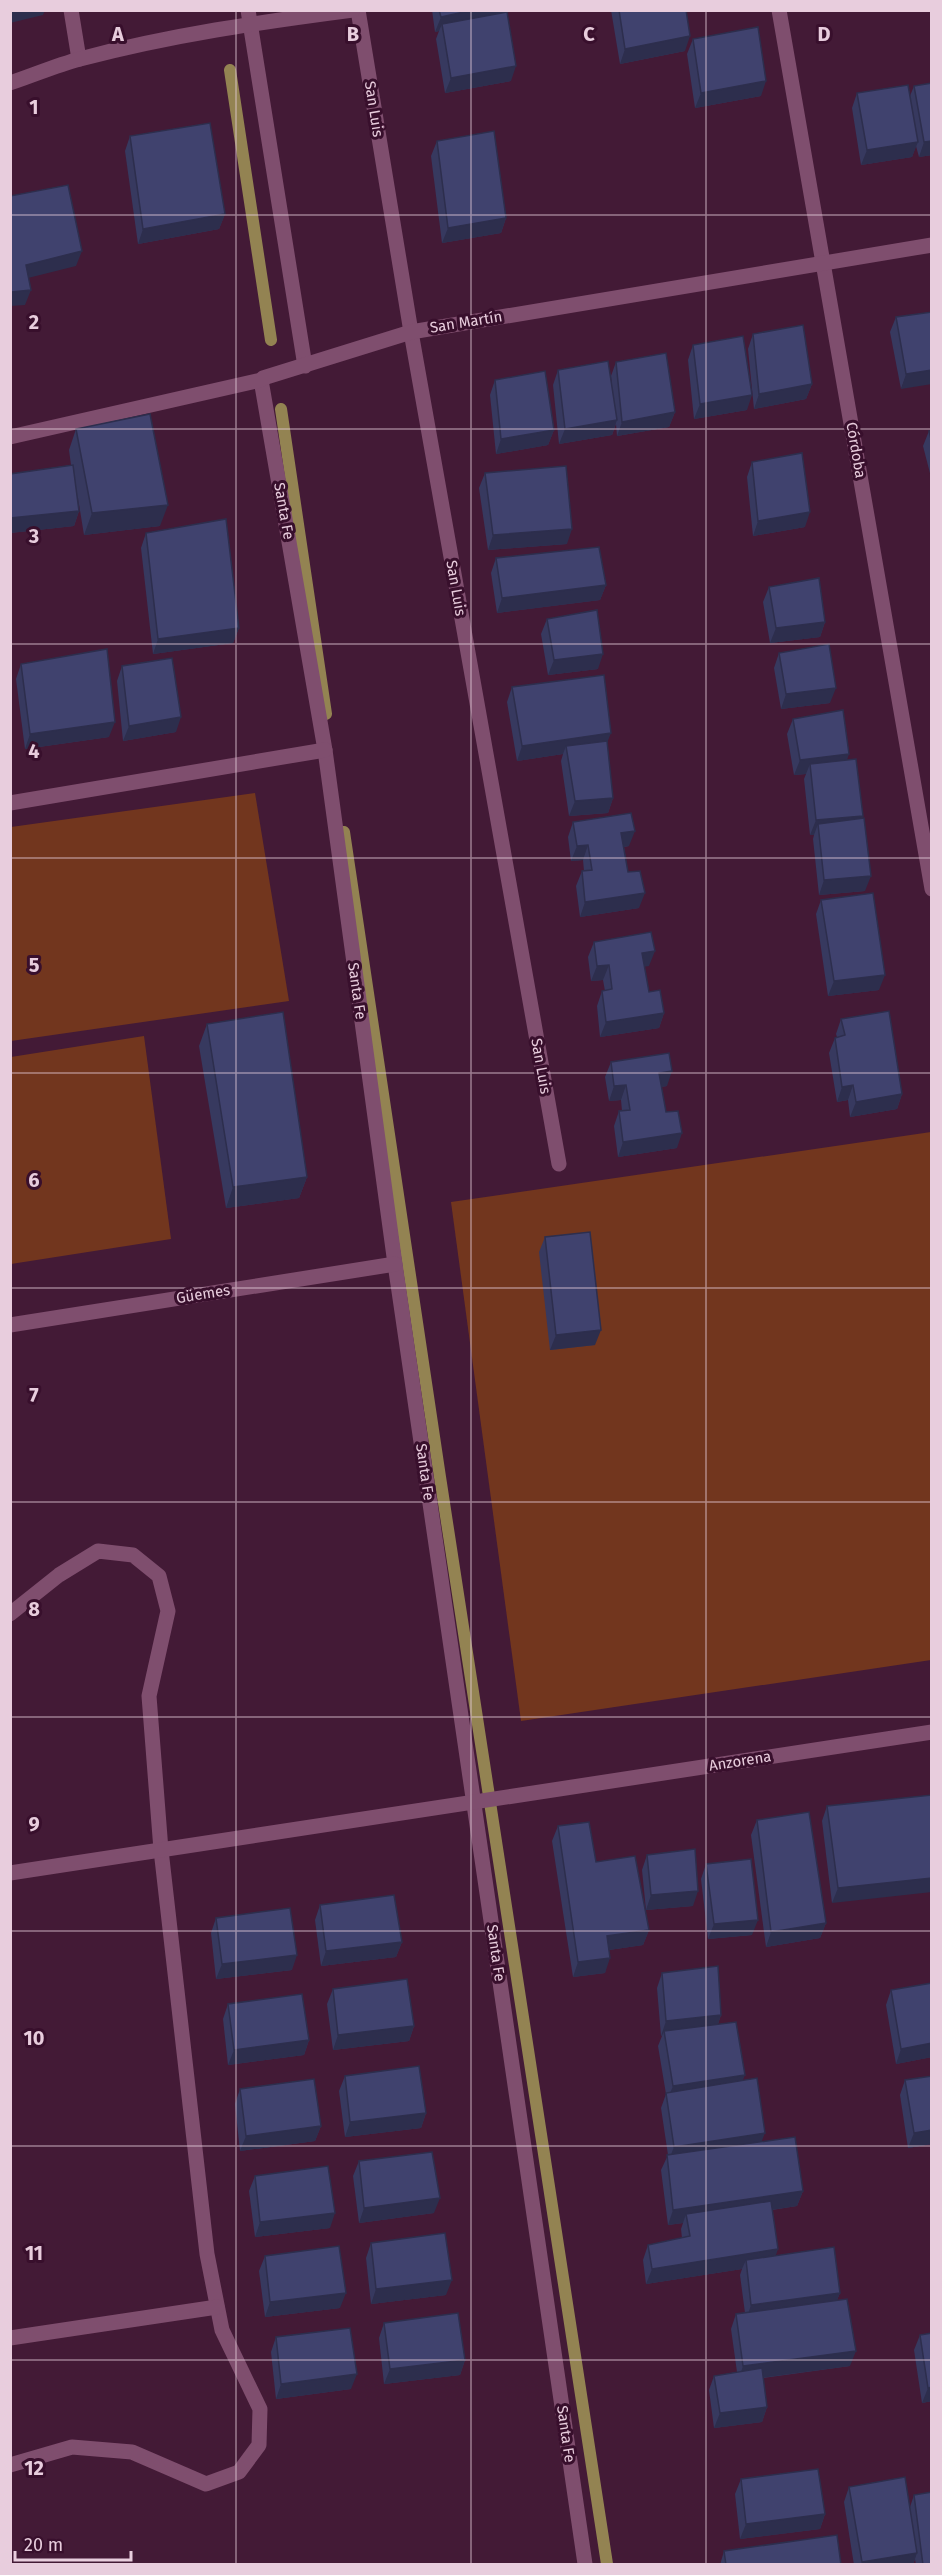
<svg xmlns="http://www.w3.org/2000/svg" width="942" height="2575" font-family="'Fira Sans',sans-serif">
<style>
.green{fill:#72361e}
.lines{fill:none;stroke-linecap:round;stroke-linejoin:round}
.stream{stroke:#938352;stroke-width:12}
.minor{stroke:#7f4e6e;stroke-width:15}
.wall{fill:#37395f}
.shaded-wall{fill:#2d2e4d}
.building{fill:#40426e;stroke:#2d2e4d;stroke-width:1.5}
.grid{fill:none;stroke:#e8cddd;stroke-width:1.5;stroke-opacity:0.55}
.labels{text-anchor:middle;dominant-baseline:central;stroke-width:6;stroke-linejoin:round;paint-order:stroke}
.street-label{font-size:15px;fill:#e8cddd;stroke:#380f2c}
.grid-label{font-size:20px;text-anchor:middle;font-weight:bold;fill:#e8cddd;stroke:#380f2c;stroke-width:6;stroke-linejoin:round;paint-order:stroke}
</style>
<rect width="100%" height="100%" fill="#431a36"/>
<g class="green">
<polygon points="255,793 289,1001 11,1041 11,827"/>
<polygon points="144,1036 171,1239 11,1264 11,1057"/>
<polygon points="931,1132 931,1660 521,1721 451,1202"/>
</g>
<g class="lines">
<g class="stream">
<polyline points="230,70 271,340"/>
<polyline points="281,409 326,714"/>
<polyline points="344,832 440,1477 607,2564"/>
</g>
<g class="minor">
<polyline points="71,10 79,59"/>
<polyline points="248,10 305,366"/>
<polyline points="358,10 411,332 559,1164"/>
<polyline points="779,10 932,889"/>
<path d="M10,83C34,75 57,65 80,59C170,35 261,22 353,10"/>
<polyline points="261,380 325,750 395,1264 585,2564"/>
<polyline points="10,437 261,380 263,378 411,332 932,245"/>
<polyline points="10,803 325,750"/>
<polyline points="10,1325 395,1264"/>
<polyline points="10,1614 59,1575 98,1551 133,1555 159,1576 168,1611 149,1696 161,1850 207,2254 222,2330 260,2409 259,2445 239,2472 206,2484 132,2452 72,2447 10,2465"/>
<polyline points="10,1873 932,1732"/>
<polyline points="10,2338 217,2307"/>
</g>
</g>
<g class="wall">
<polygon points="432,10 504,10 503,13 511,81 445,93 436,39 439,31 435,32"/>
<polygon points="611,10 686,10 685,51 620,64"/>
<polygon points="693,39 761,96 695,108 687,54"/>
<polygon points="932,83 932,155 919,157 916,146 912,157 861,165 852,108 857,93 910,96 914,86"/>
<polygon points="130,136 225,214 219,229 138,244 125,151"/>
<polygon points="437,141 506,218 501,233 442,243 431,156"/>
<polygon points="932,312 901,389 890,332 896,317"/>
<polygon points="753,334 812,384 806,399 754,409 748,349"/>
<polygon points="693,345 747,410 694,419 688,360"/>
<polygon points="616,362 675,412 669,427 617,436 616,424 612,435 559,444 553,385 558,370 612,386 611,376"/>
<polygon points="495,380 554,430 548,445 496,454 490,395"/>
<polygon points="76,429 160,526 84,535 78,498 79,511 74,526 10,533 10,474 71,465 69,450"/>
<polygon points="929,431 932,431 932,481 923,446"/>
<polygon points="752,462 805,527 753,536 747,477"/>
<polygon points="485,473 567,544 488,550 479,488"/>
<polygon points="146,533 239,628 233,643 153,654 141,548"/>
<polygon points="496,558 606,585 600,600 497,613 491,573"/>
<polygon points="769,587 825,622 820,637 770,643 763,602"/>
<polygon points="547,619 598,669 548,675 541,634"/>
<polygon points="779,653 830,703 781,709 774,668"/>
<polygon points="21,664 109,737 25,749 16,679"/>
<polygon points="122,666 176,732 123,741 117,681"/>
<polygon points="512,687 607,743 613,798 608,813 569,816 561,761 563,754 517,761 507,702"/>
<polygon points="793,719 847,760 863,816 862,819 865,891 819,895 813,839 814,835 810,835 804,779 806,774 794,775 787,734"/>
<polygon points="573,822 629,846 624,847 628,872 639,908 580,917 576,886 582,871 584,871 583,860 571,861 568,837"/>
<polygon points="821,900 879,990 828,996 816,914"/>
<polygon points="594,942 649,966 644,966 649,992 664,1013 659,1028 600,1037 597,1006 602,991 605,991 603,980 591,981 588,957"/>
<polygon points="841,1019 902,1094 897,1109 850,1117 848,1100 837,1102 829,1053 835,1038 837,1037 836,1034"/>
<polygon points="207,1024 307,1177 299,1198 226,1208 199,1046"/>
<polygon points="611,1062 667,1086 661,1087 666,1112 677,1148 618,1157 614,1126 619,1111 622,1111 621,1100 609,1101 605,1077"/>
<polygon points="545,1237 595,1345 550,1350 539,1252"/>
<polygon points="932,1795 832,1903 822,1821 827,1806"/>
<polygon points="757,1820 826,1923 820,1938 766,1947 751,1835"/>
<polygon points="558,1826 596,1862 649,1930 643,1945 609,1950 605,1973 573,1977 552,1841"/>
<polygon points="647,1855 693,1906 646,1910 642,1870"/>
<polygon points="706,1864 752,1935 708,1939 701,1879"/>
<polygon points="320,1905 402,1942 396,1957 321,1966 315,1920"/>
<polygon points="216,1918 292,1970 216,1979 211,1933"/>
<polygon points="662,1973 721,2015 718,2024 743,2080 761,2142 803,2191 797,2206 772,2210 776,2255 840,2293 837,2300 850,2366 763,2378 767,2407 762,2422 714,2428 709,2390 714,2376 737,2372 731,2329 736,2314 745,2313 740,2275 742,2269 646,2284 643,2260 648,2245 682,2238 681,2229 683,2223 668,2225 661,2170 668,2155 661,2108 666,2094 658,2046 662,2036 661,2036 657,1988"/>
<polygon points="932,1983 932,2057 896,2064 886,2005 891,1990"/>
<polygon points="333,1989 414,2026 409,2041 333,2050 327,2004"/>
<polygon points="228,2004 309,2040 304,2055 228,2065 223,2019"/>
<polygon points="345,2076 426,2113 421,2128 345,2137 339,2091"/>
<polygon points="905,2080 932,2144 908,2148 900,2095"/>
<polygon points="240,2089 321,2126 315,2141 240,2151 235,2104"/>
<polygon points="359,2161 434,2213 359,2223 353,2176"/>
<polygon points="255,2176 330,2228 255,2237 249,2191"/>
<polygon points="371,2243 446,2295 371,2304 366,2258"/>
<polygon points="265,2256 340,2308 265,2317 259,2271"/>
<polygon points="384,2323 465,2360 460,2375 384,2384 379,2338"/>
<polygon points="920,2335 932,2401 922,2403 914,2350"/>
<polygon points="276,2337 351,2389 276,2399 271,2352"/>
<polygon points="741,2479 825,2514 820,2529 740,2539 735,2494"/>
<polygon points="849,2487 910,2507 914,2495 932,2565 916,2565 915,2559 913,2565 854,2565 844,2502"/>
<polygon points="724,2551 841,2565 720,2565"/>
</g>
<g class="shaded-wall">
<polygon points="10,10 45,10 43,15 10,23"/>
<polygon points="473,10 504,10 500,19 442,24 439,31 435,32 441,17"/>
<polygon points="690,36 685,51 620,64 625,49"/>
<polygon points="516,66 511,81 445,93 451,78"/>
<polygon points="766,81 761,96 695,108 701,93"/>
<polygon points="932,141 932,155 919,157 924,142"/>
<polygon points="918,142 912,157 861,165 867,150"/>
<polygon points="225,214 219,229 138,244 143,229"/>
<polygon points="506,218 501,233 442,243 448,228"/>
<polygon points="82,251 76,266 20,280 26,265"/>
<polygon points="31,290 25,305 10,306 11,292"/>
<polygon points="932,370 932,384 901,389 906,374"/>
<polygon points="812,384 806,399 754,409 759,394"/>
<polygon points="752,395 747,410 694,419 700,404"/>
<polygon points="675,412 669,427 617,436 622,422"/>
<polygon points="617,420 612,435 559,444 565,429"/>
<polygon points="554,430 548,445 496,454 501,439"/>
<polygon points="168,505 160,526 84,535 92,513"/>
<polygon points="79,511 74,526 10,533 10,518"/>
<polygon points="810,512 805,527 753,536 758,521"/>
<polygon points="572,529 567,544 488,550 493,535"/>
<polygon points="606,585 600,600 497,613 502,598"/>
<polygon points="825,622 820,637 770,643 776,628"/>
<polygon points="239,628 233,643 153,654 158,639"/>
<polygon points="603,654 598,669 548,675 554,660"/>
<polygon points="836,688 830,703 781,709 786,694"/>
<polygon points="181,717 176,732 123,741 129,726"/>
<polygon points="115,722 109,737 25,749 30,734"/>
<polygon points="611,733 605,748 566,746 563,754 517,761 522,746"/>
<polygon points="849,754 844,769 810,764 806,774 794,775 800,760"/>
<polygon points="613,798 608,813 569,816 575,801"/>
<polygon points="863,816 857,831 818,824 814,835 810,835 816,820"/>
<polygon points="635,831 629,846 616,848 621,833"/>
<polygon points="588,845 583,860 571,861 577,846"/>
<polygon points="871,876 865,891 819,895 824,880"/>
<polygon points="645,893 639,908 580,917 585,902"/>
<polygon points="655,951 649,966 636,968 642,953"/>
<polygon points="609,965 603,980 591,981 597,966"/>
<polygon points="885,975 879,990 828,996 834,981"/>
<polygon points="664,1013 659,1028 600,1037 606,1022"/>
<polygon points="672,1071 667,1086 654,1088 659,1073"/>
<polygon points="626,1085 621,1100 609,1101 614,1086"/>
<polygon points="853,1085 848,1100 837,1102 842,1087"/>
<polygon points="902,1094 897,1109 850,1117 856,1102"/>
<polygon points="682,1133 677,1148 618,1157 623,1142"/>
<polygon points="307,1177 299,1198 226,1208 233,1187"/>
<polygon points="601,1330 595,1345 550,1350 556,1335"/>
<polygon points="932,1878 932,1892 832,1903 838,1888"/>
<polygon points="698,1891 693,1906 646,1910 651,1895"/>
<polygon points="758,1920 752,1935 708,1939 714,1924"/>
<polygon points="826,1923 820,1938 766,1947 771,1932"/>
<polygon points="649,1930 643,1945 602,1951 607,1936"/>
<polygon points="402,1942 396,1957 321,1966 326,1951"/>
<polygon points="297,1955 292,1970 216,1979 222,1964"/>
<polygon points="610,1958 605,1973 573,1977 578,1962"/>
<polygon points="721,2015 716,2030 664,2031 662,2036 661,2036 666,2021"/>
<polygon points="414,2026 409,2041 333,2050 338,2035"/>
<polygon points="309,2040 304,2055 228,2065 234,2050"/>
<polygon points="932,2043 932,2057 896,2064 901,2049"/>
<polygon points="745,2075 739,2090 667,2101 673,2086"/>
<polygon points="426,2113 421,2128 345,2137 350,2122"/>
<polygon points="321,2126 315,2141 240,2151 246,2136"/>
<polygon points="932,2130 932,2144 908,2148 914,2133"/>
<polygon points="765,2133 759,2148 668,2162 674,2147"/>
<polygon points="803,2191 797,2206 688,2222 686,2214 683,2223 668,2225 673,2210"/>
<polygon points="440,2198 434,2213 359,2223 364,2208"/>
<polygon points="335,2213 330,2228 255,2237 260,2222"/>
<polygon points="778,2249 773,2264 746,2260 742,2269 646,2284 652,2269"/>
<polygon points="452,2280 446,2295 371,2304 376,2289"/>
<polygon points="346,2293 340,2308 265,2317 270,2302"/>
<polygon points="840,2293 834,2308 746,2320 751,2305"/>
<polygon points="856,2351 850,2366 738,2381 743,2366"/>
<polygon points="465,2360 460,2375 384,2384 390,2369"/>
<polygon points="357,2374 351,2389 276,2399 281,2384"/>
<polygon points="932,2387 932,2401 922,2403 928,2388"/>
<polygon points="767,2407 762,2422 714,2428 720,2413"/>
<polygon points="825,2514 820,2529 740,2539 746,2524"/>
<polygon points="917,2553 913,2565 861,2565 862,2562"/>
</g>
<g class="building">
<polygon points="439,10 473,10 441,17"/>
<polygon points="619,10 686,10 690,36 625,49"/>
<polygon points="507,12 516,66 451,78 442,24"/>
<polygon points="758,27 766,81 701,93 693,39"/>
<polygon points="932,83 932,141 924,142 914,86"/>
<polygon points="908,85 918,142 867,150 857,93"/>
<polygon points="210,123 225,214 143,229 130,136"/>
<polygon points="494,131 506,218 448,228 437,141"/>
<polygon points="68,185 82,251 26,265 31,290 11,292 10,196"/>
<polygon points="932,312 932,370 906,374 896,317"/>
<polygon points="803,325 812,384 759,394 753,334"/>
<polygon points="743,336 752,395 700,404 693,345"/>
<polygon points="666,353 675,412 622,422 616,362"/>
<polygon points="608,361 617,420 565,429 558,370"/>
<polygon points="545,371 554,430 501,439 495,380"/>
<polygon points="150,414 168,505 92,513 76,429"/>
<polygon points="929,431 932,431 932,443"/>
<polygon points="802,453 810,512 758,521 752,462"/>
<polygon points="73,465 79,511 10,518 10,474"/>
<polygon points="566,466 572,529 493,535 485,473"/>
<polygon points="226,519 239,628 158,639 146,533"/>
<polygon points="599,547 606,585 502,598 496,558"/>
<polygon points="819,578 825,622 776,628 769,587"/>
<polygon points="597,610 603,654 554,660 547,619"/>
<polygon points="829,644 836,688 786,694 779,653"/>
<polygon points="107,649 115,722 30,734 21,664"/>
<polygon points="172,658 181,717 129,726 122,666"/>
<polygon points="604,675 611,733 522,746 512,687"/>
<polygon points="843,710 849,754 800,760 793,719"/>
<polygon points="607,741 613,798 575,801 566,746"/>
<polygon points="856,759 863,816 816,820 810,764"/>
<polygon points="631,813 635,831 621,833 628,872 640,871 645,893 585,902 582,871 592,870 588,845 577,846 573,822"/>
<polygon points="864,818 871,876 824,880 818,824"/>
<polygon points="873,893 885,975 834,981 821,900"/>
<polygon points="651,932 655,951 642,953 649,992 660,990 664,1013 606,1022 602,991 612,989 609,965 597,966 594,942"/>
<polygon points="889,1011 902,1094 856,1102 853,1085 842,1087 835,1038 845,1035 841,1019"/>
<polygon points="283,1012 307,1177 233,1187 207,1024"/>
<polygon points="669,1053 672,1071 659,1073 666,1112 678,1111 682,1133 623,1142 619,1111 630,1110 626,1085 614,1086 611,1062"/>
<polygon points="590,1232 601,1330 556,1335 545,1237"/>
<polygon points="932,1795 932,1878 838,1888 827,1806"/>
<polygon points="809,1812 826,1923 771,1932 757,1820"/>
<polygon points="589,1822 596,1862 635,1856 649,1930 607,1936 610,1958 578,1962 558,1826"/>
<polygon points="695,1849 698,1891 651,1895 647,1855"/>
<polygon points="751,1859 758,1920 714,1924 706,1864"/>
<polygon points="394,1895 402,1942 326,1951 320,1905"/>
<polygon points="290,1908 297,1955 222,1964 216,1918"/>
<polygon points="718,1966 721,2015 666,2021 662,1973"/>
<polygon points="407,1979 414,2026 338,2035 333,1989"/>
<polygon points="932,1983 932,2043 901,2049 891,1990"/>
<polygon points="302,1994 309,2040 234,2050 228,2004"/>
<polygon points="736,2022 745,2075 673,2086 664,2031"/>
<polygon points="419,2066 426,2113 350,2122 345,2076"/>
<polygon points="932,2076 932,2130 914,2133 905,2080"/>
<polygon points="757,2078 765,2133 674,2147 666,2093"/>
<polygon points="314,2079 321,2126 246,2136 240,2089"/>
<polygon points="795,2137 803,2191 673,2210 667,2155"/>
<polygon points="432,2152 440,2198 364,2208 359,2161"/>
<polygon points="328,2166 335,2213 260,2222 255,2176"/>
<polygon points="771,2201 778,2249 652,2269 648,2245 690,2236 686,2214"/>
<polygon points="445,2233 452,2280 376,2289 371,2243"/>
<polygon points="339,2246 346,2293 270,2302 265,2256"/>
<polygon points="834,2247 840,2293 751,2305 746,2260"/>
<polygon points="847,2299 856,2351 743,2366 736,2314"/>
<polygon points="458,2313 465,2360 390,2369 384,2323"/>
<polygon points="350,2328 357,2374 281,2384 276,2337"/>
<polygon points="932,2333 932,2387 928,2388 920,2335"/>
<polygon points="762,2368 767,2407 720,2413 714,2376"/>
<polygon points="818,2469 825,2514 746,2524 741,2479"/>
<polygon points="905,2477 917,2553 862,2562 849,2487"/>
<polygon points="932,2492 932,2565 923,2565 914,2495"/>
<polygon points="837,2535 841,2565 726,2565 724,2551"/>
</g>
<path class="grid" d="M236,10V2564M471,10V2564M706,10V2564M10,215H932M10,429H932M10,644H932M10,858H932M10,1073H932M10,1288H932M10,1502H932M10,1717H932M10,1931H932M10,2146H932M10,2360H932"/>
<g class="labels">
<g class="street-label">
<text transform="translate(374 109) rotate(81)">San Luis</text>
<text transform="translate(466 322) rotate(-9)">San Martín</text>
<text transform="translate(856 450) rotate(80)">Córdoba</text>
<text transform="translate(284 511) rotate(80)">Santa Fe</text>
<text transform="translate(456 588) rotate(80)">San Luis</text>
<text transform="translate(357 991) rotate(82)">Santa Fe</text>
<text transform="translate(541 1066) rotate(80)">San Luis</text>
<text transform="translate(203 1294) rotate(-9)">Güemes</text>
<text transform="translate(425 1472) rotate(82)">Santa Fe</text>
<text transform="translate(740 1761) rotate(-9)">Anzorena</text>
<text transform="translate(496 1953) rotate(82)">Santa Fe</text>
<text transform="translate(566 2434) rotate(82)">Santa Fe</text>
</g>
</g>
<g class="grid-label">
<text x="118" y="41">A</text>
<text x="353" y="41">B</text>
<text x="589" y="41">C</text>
<text x="824" y="41">D</text>
<text x="34" y="114">1</text>
<text x="34" y="329">2</text>
<text x="34" y="543">3</text>
<text x="34" y="758">4</text>
<text x="34" y="972">5</text>
<text x="34" y="1187">6</text>
<text x="34" y="1402">7</text>
<text x="34" y="1616">8</text>
<text x="34" y="1831">9</text>
<text x="34" y="2045">10</text>
<text x="34" y="2260">11</text>
<text x="34" y="2475">12</text>
</g>
<rect width="942" height="2575" fill="none" stroke="#e8cddd" stroke-width="24"/>
<path d="M15 2551v9h116v-9" fill="none" stroke="#e8cddd" stroke-width="3"/>
<text x="24" y="2551" font-size="18" fill="#e8cddd" stroke="#380f2c" stroke-width="4.5" paint-order="stroke">20 m</text>
</svg>
